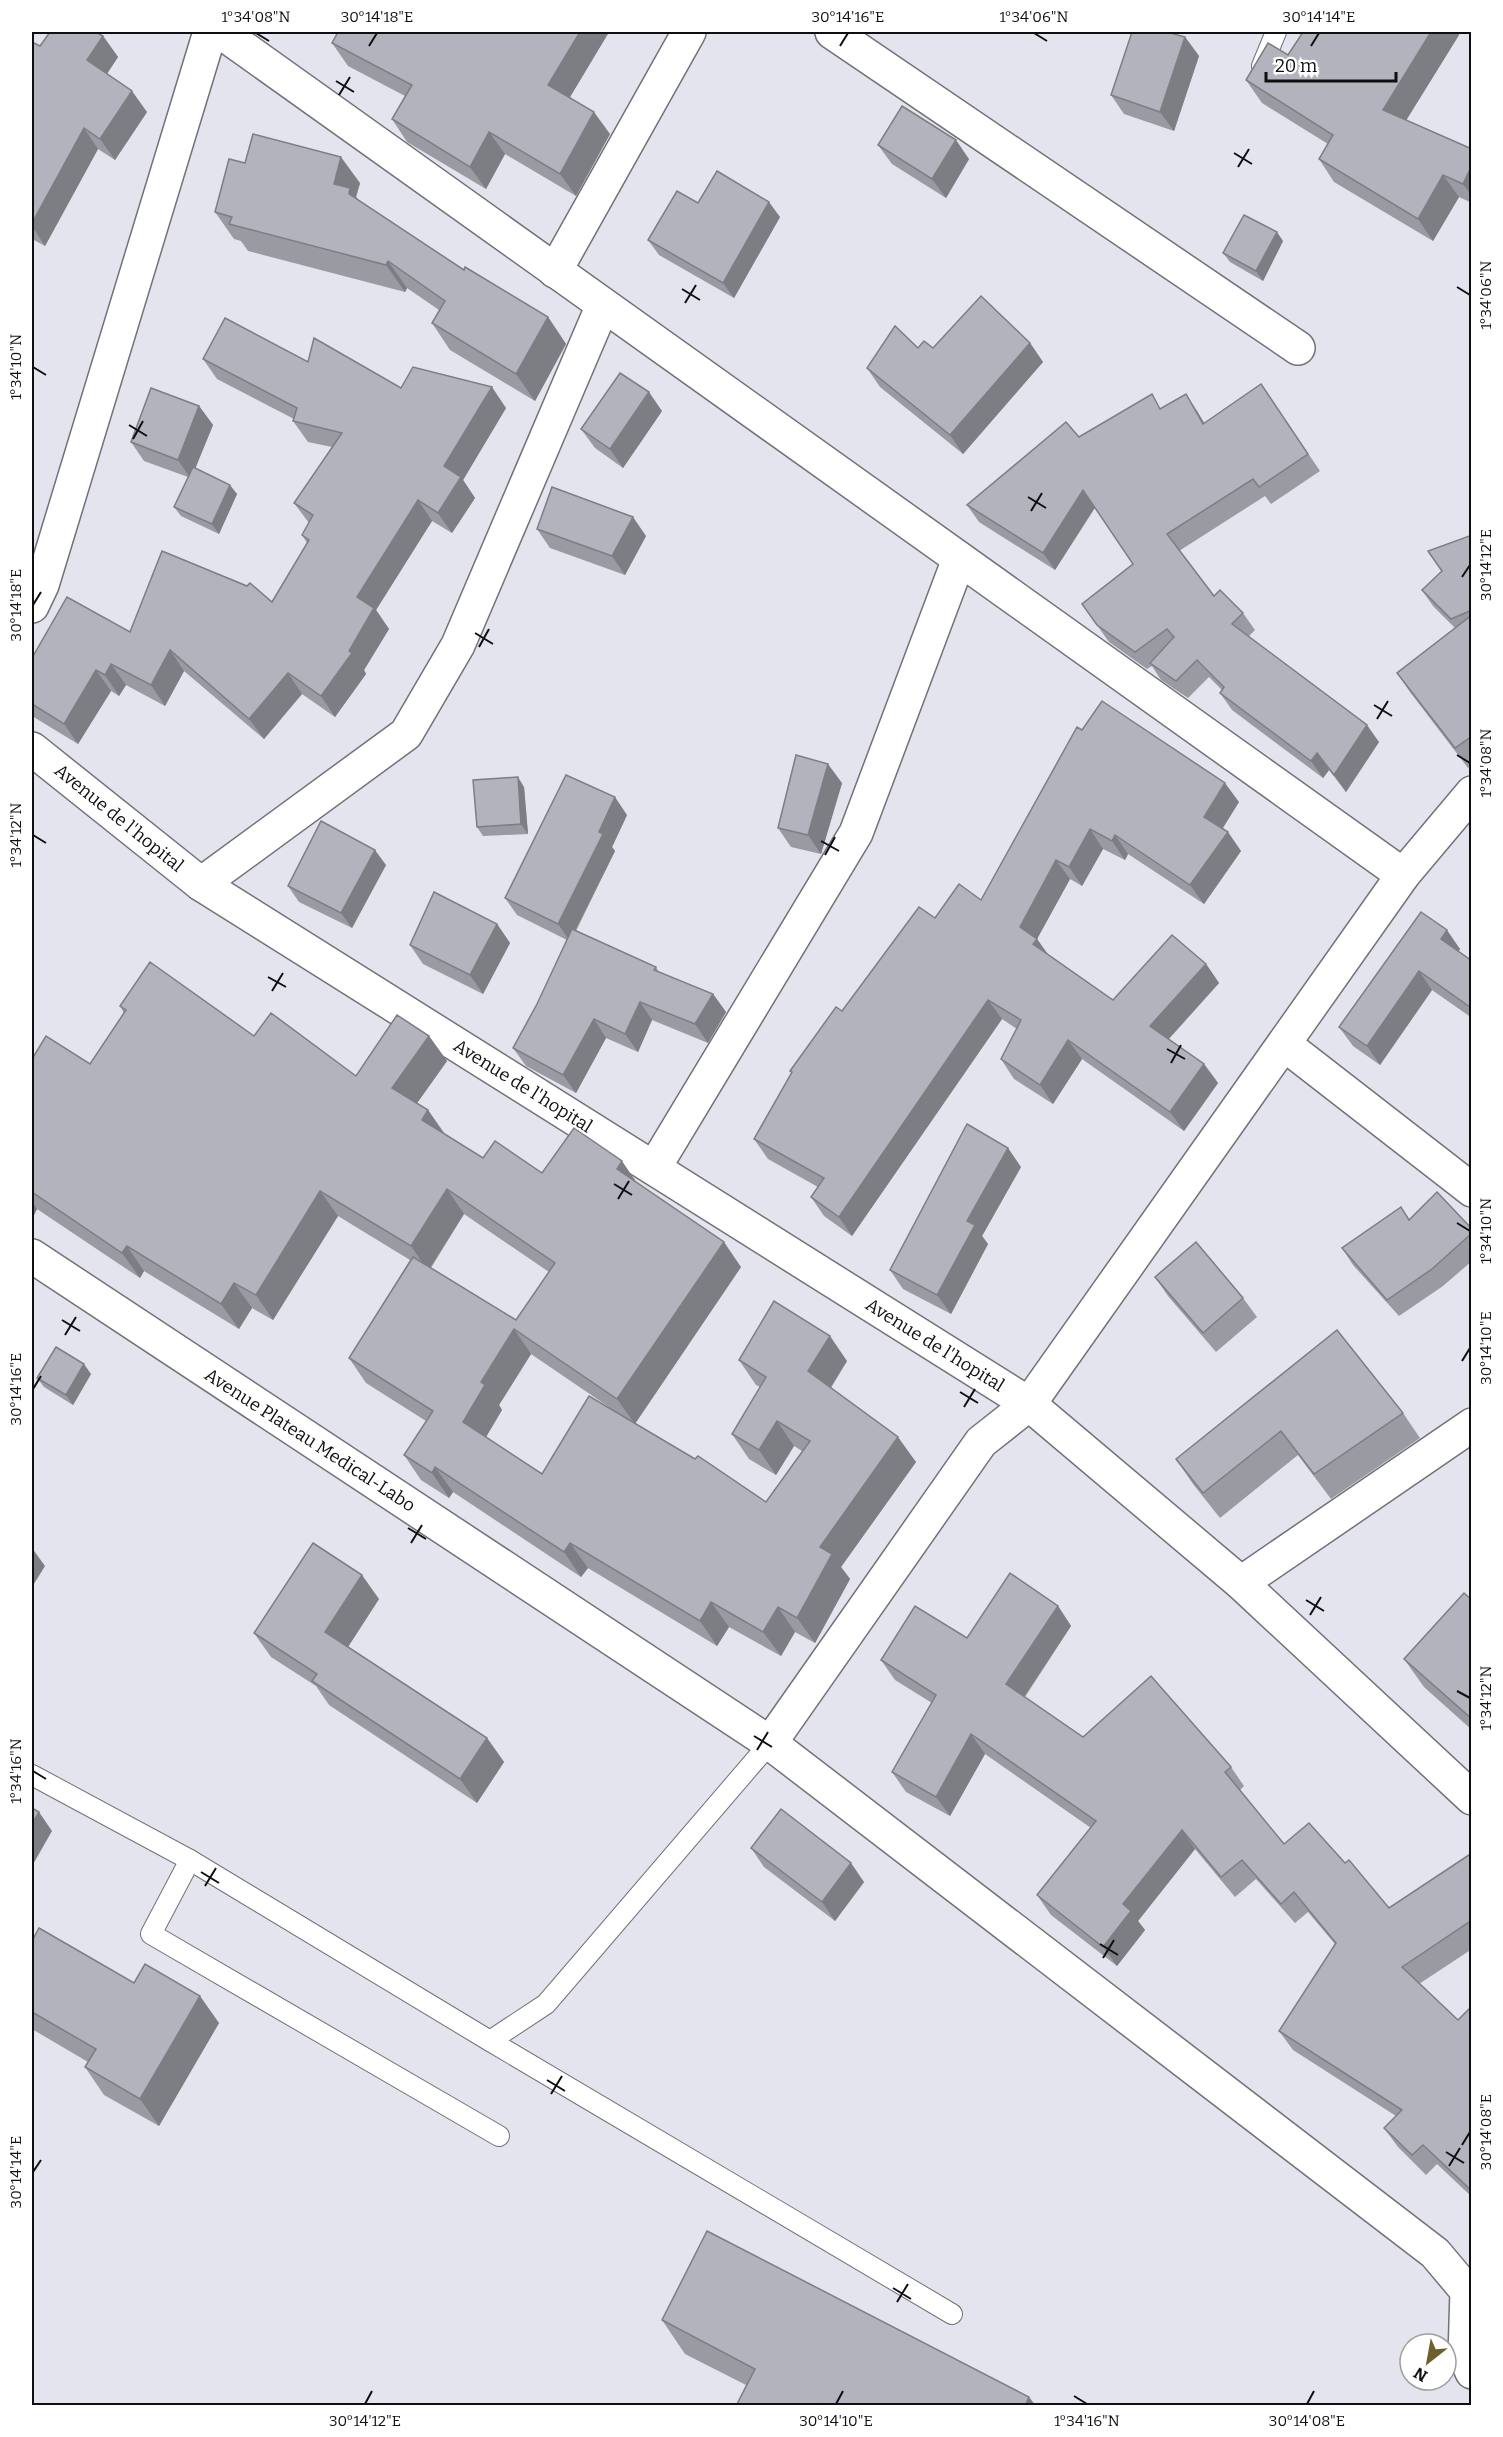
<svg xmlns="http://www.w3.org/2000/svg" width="1503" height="2437" font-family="Bitter,serif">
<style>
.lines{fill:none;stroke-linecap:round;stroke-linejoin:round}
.service-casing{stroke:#717279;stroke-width:22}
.minor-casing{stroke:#717279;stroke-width:36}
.service{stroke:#fff;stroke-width:20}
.minor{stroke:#fff;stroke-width:33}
.wall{fill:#999aa2;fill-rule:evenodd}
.shaded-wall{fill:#7d7d84}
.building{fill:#b2b3bc;stroke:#7d7d84;stroke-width:1.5}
.ticks{fill:none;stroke:#0f0f12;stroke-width:2}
.labels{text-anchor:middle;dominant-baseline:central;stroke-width:4.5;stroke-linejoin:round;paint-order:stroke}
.street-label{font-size:18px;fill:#0f0f12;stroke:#fff}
.neatline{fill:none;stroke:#0f0f12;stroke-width:2}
.ticks-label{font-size:15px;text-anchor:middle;fill:#0f0f12}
</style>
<rect width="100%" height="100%" fill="#e3e4ed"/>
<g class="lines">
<g class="service-casing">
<g id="service">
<polyline points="1262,66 1276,32"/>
<polyline points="32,1775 190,1860 490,2041 546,2004 770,1743"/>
<polyline points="190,1860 151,1934 499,2136"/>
<polyline points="490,2041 952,2314"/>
</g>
</g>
<g class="minor-casing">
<g id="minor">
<polyline points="221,32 1403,875"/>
<polyline points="832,32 1298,348"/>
<polyline points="555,271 689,32"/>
<polyline points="32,606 42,585 210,32"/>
<polyline points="32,749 201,884 1029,1404 1241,1583 1472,1798"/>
<polyline points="201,884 406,734 458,645 603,305"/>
<polyline points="1284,1044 1472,1190"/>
<polyline points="654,1168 856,833 959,559"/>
<polyline points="32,1256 770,1743 1435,2253 1467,2291 1465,2356 1472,2372"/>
<polyline points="1241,1583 1472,1425"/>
<polyline points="770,1743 981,1442 1029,1404 1403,875 1472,793"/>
</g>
</g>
<use href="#service" class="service"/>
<use href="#minor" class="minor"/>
</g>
<g class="wall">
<polygon points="609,32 570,97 610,134 576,196 505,154 486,189 407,142 392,119 405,96 348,66 332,43"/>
<polygon points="1303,32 1457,32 1459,35 1406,120 1472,149 1472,203 1459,197 1433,241 1334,182 1319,159 1328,144 1262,103 1246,80 1288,55"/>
<polygon points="103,36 118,57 107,74 147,112 115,160 98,149 45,246 32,239 32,42 40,46"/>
<polygon points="1185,37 1199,56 1174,131 1124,114 1111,95"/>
<polygon points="878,145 969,159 946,198 892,164"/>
<polygon points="245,163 360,183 356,197 359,200 464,270 548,317 566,344 535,401 450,350 432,323 439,310 407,288 405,292 248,251 241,241 234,239 215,212"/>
<polygon points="698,203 780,217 734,298 659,255 648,240"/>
<polygon points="1283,241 1263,281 1230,262 1223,253"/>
<polygon points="1030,343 1043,362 963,454 880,387 867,368 918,348"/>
<polygon points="203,359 308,362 401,388 506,408 463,480 475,498 452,533 432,521 376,610 389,629 364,670 366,674 335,717 302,694 264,739 184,671 165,706 126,685 119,696 111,691 78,744 32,716 32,658 130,632 272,602 307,543 302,535 309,523 294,503 332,447 308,442 293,421 294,419 217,379"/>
<polygon points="1261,384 1320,471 1271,504 1265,496 1179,551 1214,596 1243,613 1255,630 1249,636 1379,742 1346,792 1329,770 1323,778 1232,710 1220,693 1222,690 1209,677 1188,698 1161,680 1152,666 1147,669 1109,642 1082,604 1133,564 1095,508 1055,570 979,522 967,505 1079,437 1162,408 1197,411 1204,423"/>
<polygon points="199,406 213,425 195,468 237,494 219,534 181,516 174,507 188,477 144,461 131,442"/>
<polygon points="662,411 623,468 595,448 581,429"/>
<polygon points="537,529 646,536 625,575 550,548"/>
<polygon points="1472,535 1472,765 1468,768 1410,692 1397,673 1455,628 1433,606 1422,590 1442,571"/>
<polygon points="1082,730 1239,802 1222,828 1241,851 1204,904 1128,854 1125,860 1103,849 1082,886 1070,879 1037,939 1048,954 1113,1000 1206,964 1219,983 1169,1039 1204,1064 1218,1083 1184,1131 1082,1059 1053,1104 1014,1079 1001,1059 1017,1029 1002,1019 852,1236 824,1216 811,1197 818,1187 768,1159 754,1139 792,1073 790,1071 842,1011 935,918 981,900"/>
<polygon points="842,783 821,854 791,847 778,828"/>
<polygon points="524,787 528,834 483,836 477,827"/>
<polygon points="627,815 612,847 615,851 576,931 656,967 659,972 713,994 726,1012 708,1043 652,1020 638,1052 606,1038 576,1093 526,1066 513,1048 537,1004 567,940 517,915 505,898"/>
<polygon points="386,865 352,928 299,902 288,886"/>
<polygon points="1421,912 1460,949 1458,952 1472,961 1472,1018 1432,990 1380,1065 1353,1046 1339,1027"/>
<polygon points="497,924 510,943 483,994 423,964 410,945"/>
<path d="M120,1006L254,1036L356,1076L429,1036L447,1061L417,1103L428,1110L445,1134L483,1158L542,1173L637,1183L741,1267L635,1423L766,1502L802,1451L794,1446L776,1475L749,1459L732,1434L760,1387L756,1385L739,1360L847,1361L831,1388L916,1462L841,1567L850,1579L815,1643L795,1632L781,1656L729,1627L717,1646L588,1568L581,1577L453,1492L449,1498L421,1480L404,1455L426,1421L366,1383L349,1358L410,1260L338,1216L273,1320L252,1308L239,1329L144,1271L140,1278L37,1209L34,1215L32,1213V1059L90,1064L124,1013ZM464,1214L549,1272L516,1320L431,1268ZM531,1354L622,1416L542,1474L486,1437L502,1410L499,1405Z"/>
<polygon points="1021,1167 982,1236 988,1244 951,1314 903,1289 890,1270"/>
<polygon points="1409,1220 1472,1229 1472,1261 1443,1286 1399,1316 1353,1265 1342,1248"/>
<polygon points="1155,1277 1243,1298 1257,1317 1216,1352 1168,1296"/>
<polygon points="1337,1330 1403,1413 1420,1438 1331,1499 1298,1455 1220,1518 1193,1484 1176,1459"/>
<polygon points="91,1374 73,1405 44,1387 37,1378"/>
<polygon points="379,1599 348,1647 487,1738 504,1762 477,1803 329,1705 316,1686 271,1657 254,1633"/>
<polygon points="1472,1600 1472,1730 1424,1687 1404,1659"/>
<polygon points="1058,1606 1071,1626 1025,1697 1083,1737 1231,1767 1244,1786 1240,1790 1284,1844 1345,1863 1389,1908 1472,1853 1472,1949 1419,1984 1458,2020 1472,2006 1472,2197 1437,2164 1426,2175 1398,2147 1384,2128 1396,2116 1293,2050 1279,2031 1335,1944 1308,1912 1295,1923 1256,1879 1235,1897 1195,1849 1138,1921 1145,1930 1117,1966 1051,1915 1037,1895 1091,1828 985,1754 950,1816 906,1792 892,1772 932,1703 895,1680 881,1660 967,1638"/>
<polygon points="751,1848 864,1882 835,1921 764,1867"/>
<polygon points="32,1941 134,1983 219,2023 159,2126 104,2095 85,2067 88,2062 32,2029"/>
<polygon points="662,2320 1036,2406 736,2406 746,2385 685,2354"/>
</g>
<g class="shaded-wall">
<polygon points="580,32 609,32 564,107 548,85"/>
<polygon points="1431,32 1457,32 1459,35 1399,132 1383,110"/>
<polygon points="103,36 118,57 102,81 87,60"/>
<polygon points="1185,37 1199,56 1174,131 1160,112"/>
<polygon points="132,91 147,112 115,160 100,139"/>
<polygon points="594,112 610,134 576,196 560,174"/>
<polygon points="84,128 98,149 45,246 32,226 32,223"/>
<polygon points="489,132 505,154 486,189 470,167"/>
<polygon points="956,140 969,159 946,198 932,179"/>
<polygon points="341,157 360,183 356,197 369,215 334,184"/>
<polygon points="1472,165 1472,196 1463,184"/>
<polygon points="1443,175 1459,197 1433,241 1418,219"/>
<polygon points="769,202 780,217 734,298 723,283"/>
<polygon points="1277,232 1283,241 1263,281 1256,271"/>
<polygon points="388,261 407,288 405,292 386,265"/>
<polygon points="548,317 566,344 535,401 516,374"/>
<polygon points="1030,343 1043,362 963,454 950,435"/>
<polygon points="492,387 506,408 463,480 475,498 452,533 438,513 444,466"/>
<polygon points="649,392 662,411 623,468 610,449"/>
<polygon points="1186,394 1197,411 1215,441 1203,424"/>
<polygon points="199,406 213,425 191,479 178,460"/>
<polygon points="230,485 237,494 219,534 212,524"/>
<polygon points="1083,490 1095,507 1055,570 1043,553"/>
<polygon points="418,500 432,521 376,610 389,629 364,670 366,674 335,717 321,696 349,651 357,597"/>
<polygon points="633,517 646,536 625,575 612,556"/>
<polygon points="170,650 184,671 165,706 151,685"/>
<polygon points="111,664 126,685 119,696 105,675"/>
<polygon points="96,670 111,691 78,744 64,724"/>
<polygon points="288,673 302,694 264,739 249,719"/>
<polygon points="1367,725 1379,742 1346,792 1334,775"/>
<polygon points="1317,753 1329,770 1323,778 1311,761"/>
<polygon points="828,764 842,783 821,854 808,835"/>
<polygon points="518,777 524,787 528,834 521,824"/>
<polygon points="1225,783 1239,802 1218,836 1204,817"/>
<polygon points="615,797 627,815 612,847 615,851 570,941 558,924"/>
<polygon points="1090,829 1103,849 1082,886 1069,867"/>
<polygon points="1228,832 1241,851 1204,904 1190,885"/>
<polygon points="1115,835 1128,854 1125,860 1112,841"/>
<polygon points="375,850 386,865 352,928 341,913"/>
<polygon points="1056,860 1070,879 1037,939 1050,958 1047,963 1020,927"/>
<polygon points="497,924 510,943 483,994 470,975"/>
<polygon points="1447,930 1460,949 1454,958 1441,939"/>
<polygon points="1206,964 1219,983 1163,1045 1150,1026"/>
<polygon points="1419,971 1432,990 1380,1065 1367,1046"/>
<polygon points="713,994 726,1012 708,1043 695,1024"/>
<polygon points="988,1000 1002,1019 852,1236 839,1217"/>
<polygon points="640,1002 652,1020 638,1052 625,1034"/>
<polygon points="594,1019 606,1038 576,1093 563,1075"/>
<polygon points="429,1036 447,1061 410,1113 392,1088"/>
<polygon points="1068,1040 1082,1059 1053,1104 1040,1085"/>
<polygon points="1204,1064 1218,1083 1184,1131 1170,1112"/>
<polygon points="428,1110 445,1135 422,1120"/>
<polygon points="1008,1148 1021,1167 982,1236 988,1244 951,1314 937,1295 967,1221"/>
<polygon points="622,1161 639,1186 617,1169"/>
<polygon points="447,1189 464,1214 428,1271 411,1246"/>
<polygon points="320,1191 338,1216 273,1320 256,1295"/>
<polygon points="32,1201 37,1209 34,1215 32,1211"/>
<polygon points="724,1242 741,1267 635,1424 617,1399"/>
<polygon points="127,1246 144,1271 140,1278 122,1253"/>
<polygon points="234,1283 252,1308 239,1329 221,1304"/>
<polygon points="514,1329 531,1354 499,1405 502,1410 480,1447 463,1422 481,1382"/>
<polygon points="830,1336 847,1361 825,1396 808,1371"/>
<polygon points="84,1364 91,1374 73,1405 66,1395"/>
<polygon points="777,1421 794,1446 776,1475 759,1450"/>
<polygon points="898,1437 916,1462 841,1567 850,1579 815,1643 797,1618 820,1547"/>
<polygon points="435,1467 453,1492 449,1498 432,1473"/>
<polygon points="570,1543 588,1568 581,1577 564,1552"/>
<polygon points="32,1548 45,1566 32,1587"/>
<polygon points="362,1575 379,1599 342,1656 325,1632"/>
<polygon points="711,1602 729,1627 717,1646 700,1621"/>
<polygon points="1058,1606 1071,1626 1020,1703 1006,1684"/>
<polygon points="778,1607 795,1632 781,1656 763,1632"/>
<polygon points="971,1734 985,1754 950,1816 936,1797"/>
<polygon points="487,1738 504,1762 477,1803 460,1779"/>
<polygon points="39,1812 52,1831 32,1866 32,1824"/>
<polygon points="1182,1830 1195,1849 1138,1921 1145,1930 1117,1966 1103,1947 1123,1904"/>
<polygon points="851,1863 864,1882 835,1921 822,1902"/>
<polygon points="200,1996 219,2023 159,2126 140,2099"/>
<polygon points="1029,2397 1036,2406 1025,2406"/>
</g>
<g class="building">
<polygon points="50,32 96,32 103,36 87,60 132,91 100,139 84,128 32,223 32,42 40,46"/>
<polygon points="338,32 580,32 548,85 594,112 560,174 489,132 470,167 392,119 412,85 332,43"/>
<polygon points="1132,32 1167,32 1185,37 1160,112 1111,95"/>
<polygon points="1303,32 1431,32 1383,110 1472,149 1472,165 1463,184 1443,175 1418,219 1319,159 1333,135 1246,80 1268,43 1288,55"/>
<polygon points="902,106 956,140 932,179 878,145"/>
<polygon points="253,134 341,157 334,184 350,188 349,194 464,270 465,267 548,317 516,374 432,323 445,301 388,261 386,265 229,224 232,217 215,212 229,159 245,163"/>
<polygon points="717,171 769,202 723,283 648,240 677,191 698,203"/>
<polygon points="1244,215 1277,232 1256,271 1223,253"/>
<polygon points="981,296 1030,343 950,435 867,368 895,326 918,348 924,341 933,348"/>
<polygon points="225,318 308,362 314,338 401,388 413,367 492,387 444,466 461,477 438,513 418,500 357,597 374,608 349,651 352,653 321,696 288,673 249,719 170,650 151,685 111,664 105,675 96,670 64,724 32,704 32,658 67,597 130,632 162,551 247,586 250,583 272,602 309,540 302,535 313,515 294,503 342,433 293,421 297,408 203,359"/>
<polygon points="620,373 649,392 610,449 581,429"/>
<polygon points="1261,384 1308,454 1259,487 1253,479 1167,534 1214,596 1220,590 1243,613 1232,624 1367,725 1334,775 1317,753 1311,761 1220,693 1224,687 1197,660 1176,681 1150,663 1174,637 1167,629 1135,652 1097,625 1082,604 1133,564 1083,490 1043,553 967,505 1066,422 1079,437 1152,394 1160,409 1186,394 1203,424"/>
<polygon points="151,388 199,406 178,460 131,442"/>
<polygon points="193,467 230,485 212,524 174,507"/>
<polygon points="552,487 633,517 612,556 537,529"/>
<polygon points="1472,535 1472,610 1451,619 1422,590 1442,571 1428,551"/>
<polygon points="1472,615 1472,736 1455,748 1397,673"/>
<polygon points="1102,701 1225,783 1204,817 1228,832 1190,885 1115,835 1112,841 1090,829 1069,867 1056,860 1020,927 1037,939 1033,944 1113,1000 1172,935 1206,964 1150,1026 1204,1064 1170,1112 1068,1040 1040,1085 1001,1059 1021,1020 988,1000 839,1217 811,1197 824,1178 754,1139 792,1072 790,1071 836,1007 842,1011 919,907 935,918 959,884 981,900 1077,727 1082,730"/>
<polygon points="796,755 828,764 808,835 778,828"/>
<polygon points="566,775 615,797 599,832 603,834 558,924 505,898"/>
<polygon points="518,777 521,824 477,827 473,780"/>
<polygon points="321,821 375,850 341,913 288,886"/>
<polygon points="434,892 497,924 470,975 410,945"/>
<polygon points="1421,912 1447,930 1441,939 1472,961 1472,1005 1470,1007 1419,971 1367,1046 1339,1027"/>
<polygon points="572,929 656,967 654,970 713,994 695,1024 640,1002 625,1034 594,1019 563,1075 513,1048 537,1004"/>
<polygon points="150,962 254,1036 271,1013 356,1076 397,1015 429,1036 392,1088 428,1110 422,1120 483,1158 495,1141 542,1173 574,1128 622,1161 617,1169 724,1242 617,1399 514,1329 481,1382 485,1385 463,1422 542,1474 589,1396 695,1459 698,1456 766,1502 810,1441 777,1421 759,1450 732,1434 766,1377 739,1360 774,1301 830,1336 808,1371 898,1437 820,1547 832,1554 797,1618 778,1607 763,1632 711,1602 700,1621 570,1543 564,1552 435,1467 432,1473 404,1455 433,1411 349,1358 413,1257 516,1320 555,1263 447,1189 411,1246 320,1191 256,1295 234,1283 221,1304 127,1246 122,1253 32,1192 32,1059 46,1036 90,1064 126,1010 120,1006"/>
<polygon points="967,1124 1008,1148 967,1221 975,1225 937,1295 890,1270"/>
<polygon points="1437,1192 1472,1229 1472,1233 1432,1269 1387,1300 1342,1248 1401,1207 1409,1220"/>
<polygon points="1196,1242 1243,1298 1203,1333 1155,1277"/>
<polygon points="1337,1330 1403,1413 1314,1474 1281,1431 1203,1493 1176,1459"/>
<polygon points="56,1347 84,1364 66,1395 37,1378"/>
<polygon points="313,1543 362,1575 325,1632 487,1738 460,1779 312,1681 317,1674 254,1633"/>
<polygon points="1010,1573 1058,1606 1006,1684 1083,1737 1151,1676 1231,1767 1225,1772 1284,1844 1309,1823 1345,1863 1349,1860 1389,1908 1472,1853 1472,1920 1402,1967 1458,2020 1472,2006 1472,2191 1423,2145 1412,2155 1384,2128 1402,2110 1279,2031 1336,1943 1294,1892 1281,1904 1242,1860 1221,1877 1182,1830 1123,1904 1131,1911 1103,1947 1037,1895 1096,1821 971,1734 936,1797 892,1772 936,1695 881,1660 915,1606 967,1638"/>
<polygon points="1464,1593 1472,1600 1472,1719 1404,1659"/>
<polygon points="32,1808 39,1812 32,1824"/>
<polygon points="781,1809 851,1863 822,1902 751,1848"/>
<polygon points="39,1928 134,1983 145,1964 200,1996 140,2099 85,2067 96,2049 32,2012 32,1941"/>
<polygon points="707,2231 1029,2397 1025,2406 827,2406 824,2404 824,2406 736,2406 755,2369 662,2320"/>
</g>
<path class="ticks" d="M256,33L269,41M1034,33L1047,41M369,46L377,33M840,46L848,33M1311,46L1319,33M336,81L354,92M339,95L350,77M1234,153L1252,164M1238,167L1249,149M1457,287L1470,295M682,289L700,300M685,303L696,285M33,367L46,375M129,425L147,436M133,439L143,421M1028,497L1046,508M1031,511L1042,493M1462,577L1470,565M33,605L41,592M475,633L493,644M479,647L489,629M1374,705L1392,716M1377,719L1388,701M1457,755L1470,763M33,835L46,843M821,841L839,851M825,855L835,837M268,977L286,987M272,991L283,973M1167,1049L1185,1059M1171,1063L1181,1045M614,1184L632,1195M618,1199L629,1181M1457,1223L1470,1231M62,1320L80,1331M65,1335L76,1317M1462,1361L1470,1348M33,1389L41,1376M960,1392L978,1403M964,1407L975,1389M408,1528L426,1539M411,1543L422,1525M1306,1600L1324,1611M1310,1615L1321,1597M1457,1691L1470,1698M754,1736L772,1747M757,1750L768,1732M33,1771L46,1779M201,1872L219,1883M205,1886L216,1868M1100,1944L1118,1955M1103,1958L1114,1940M547,2080L565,2091M551,2094L562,2076M1462,2145L1470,2132M1446,2152L1464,2163M1449,2166L1460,2148M33,2172L41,2160M893,2288L911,2299M897,2302L908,2284M1074,2396L1087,2404M365,2404L372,2391M836,2404L843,2391M1307,2404L1314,2391"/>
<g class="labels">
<g class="street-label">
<text transform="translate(119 818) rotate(39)">Avenue de l'hopital</text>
<text transform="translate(523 1086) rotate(32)">Avenue de l'hopital</text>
<text transform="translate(935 1345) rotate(32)">Avenue de l'hopital</text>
<text transform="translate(310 1440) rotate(33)">Avenue Plateau Medical-Labo</text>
</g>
</g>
<rect width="1503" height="2437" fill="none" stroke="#ffffff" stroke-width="66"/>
<g transform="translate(1428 2362) rotate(211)"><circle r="28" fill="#ffffff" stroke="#9f9fa0" stroke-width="1.5"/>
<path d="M0-4.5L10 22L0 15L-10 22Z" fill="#6d602d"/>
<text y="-9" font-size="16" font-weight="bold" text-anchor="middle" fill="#0f0f12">N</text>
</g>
<path d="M1266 72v9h130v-9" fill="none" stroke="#0f0f12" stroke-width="3"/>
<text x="1275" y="72" font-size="18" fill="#0f0f12" stroke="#ffffff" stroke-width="4.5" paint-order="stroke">20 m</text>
<rect x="33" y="33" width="1437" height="2371" class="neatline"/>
<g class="ticks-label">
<text x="256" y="22">1°34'08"N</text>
<text x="377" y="22">30°14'18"E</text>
<text x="848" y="22">30°14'16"E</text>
<text x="1034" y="22">1°34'06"N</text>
<text x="1319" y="22">30°14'14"E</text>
<text transform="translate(1486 295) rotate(-90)" y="5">1°34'06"N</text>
<text transform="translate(16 367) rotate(-90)" y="5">1°34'10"N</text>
<text transform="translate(1486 565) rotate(-90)" y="5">30°14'12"E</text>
<text transform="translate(16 605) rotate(-90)" y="5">30°14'18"E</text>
<text transform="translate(1486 763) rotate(-90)" y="5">1°34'08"N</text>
<text transform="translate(16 835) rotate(-90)" y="5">1°34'12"N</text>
<text transform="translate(1486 1231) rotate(-90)" y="5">1°34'10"N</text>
<text transform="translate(1486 1348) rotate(-90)" y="5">30°14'10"E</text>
<text transform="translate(16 1389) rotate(-90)" y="5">30°14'16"E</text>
<text transform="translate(1486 1698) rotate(-90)" y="5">1°34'12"N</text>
<text transform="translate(16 1771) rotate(-90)" y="5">1°34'16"N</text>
<text transform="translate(1486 2132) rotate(-90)" y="5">30°14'08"E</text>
<text transform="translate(16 2172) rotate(-90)" y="5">30°14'14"E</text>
<text x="365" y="2426">30°14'12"E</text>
<text x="836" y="2426">30°14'10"E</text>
<text x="1087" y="2426">1°34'16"N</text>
<text x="1307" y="2426">30°14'08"E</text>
</g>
</svg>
